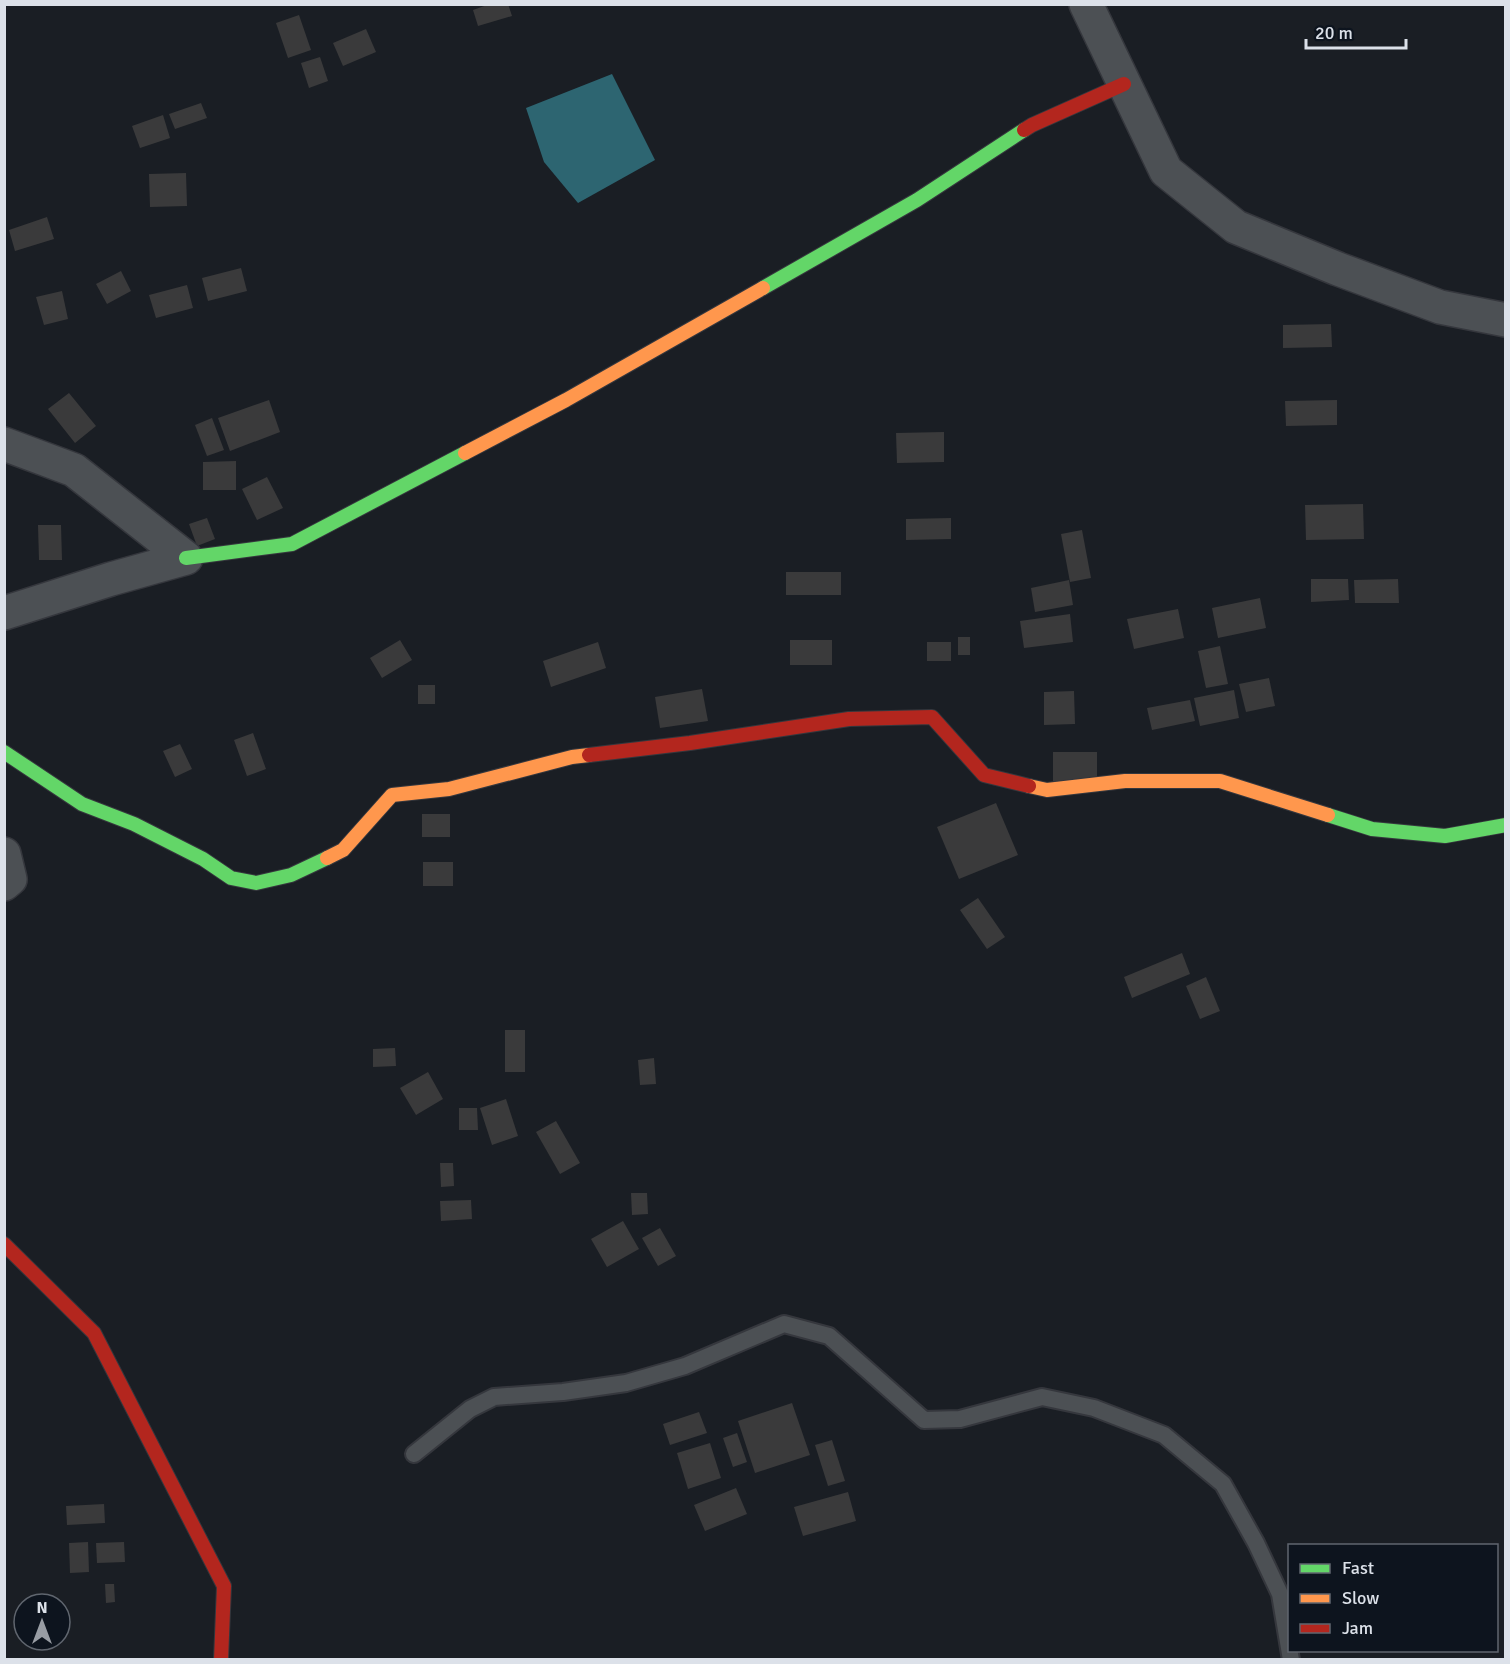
<svg xmlns="http://www.w3.org/2000/svg" width="1510" height="1664" font-family="Signika,sans-serif">
<style>
.water{fill:#2d6571}
.building{fill:#3a3a3b}
.lines{fill:none;stroke-linecap:round;stroke-linejoin:round}
.lane-casing{stroke:#35373d;stroke-width:20}
.street-casing{stroke:#35373d;stroke-width:36}
.fast-casing{stroke:#35373d;stroke-width:16}
.slow-casing{stroke:#35373d;stroke-width:16}
.jam-casing{stroke:#35373d;stroke-width:16}
.lane{stroke:#4c5054;stroke-width:16}
.street{stroke:#4c5054;stroke-width:33}
.fast{stroke:#63d668;stroke-width:14}
.slow{stroke:#ff974d;stroke-width:14}
.jam{stroke:#b3261e;stroke-width:14}
</style>
<rect width="100%" height="100%" fill="#1a1e24"/>
<polygon class="water" points="612,74 655,160 578,203 544,162 526,108"/>
<g class="building">
<polygon points="490,4 508,4 512,16 478,26 473,10"/>
<polygon points="299,15 311,50 288,58 276,23"/>
<polygon points="366,29 376,52 343,66 333,43"/>
<polygon points="320,57 328,81 309,88 301,63"/>
<polygon points="201,103 207,118 175,129 169,114"/>
<polygon points="163,115 170,138 140,148 132,126"/>
<polygon points="186,173 187,206 150,207 149,174"/>
<polygon points="47,217 54,239 15,251 9,230"/>
<polygon points="241,268 247,291 208,301 202,278"/>
<polygon points="121,271 131,291 107,304 96,284"/>
<polygon points="187,285 193,308 156,318 149,295"/>
<polygon points="62,291 68,319 44,325 36,297"/>
<polygon points="1331,324 1332,347 1283,348 1283,325"/>
<polygon points="69,393 96,426 75,443 48,409"/>
<polygon points="269,400 280,432 230,451 218,418"/>
<polygon points="1337,400 1337,425 1286,426 1285,401"/>
<polygon points="212,418 224,450 207,456 195,425"/>
<polygon points="944,432 944,462 897,463 896,433"/>
<polygon points="236,461 236,490 203,490 203,462"/>
<polygon points="267,477 283,508 257,520 242,489"/>
<polygon points="1363,504 1364,539 1306,540 1305,505"/>
<polygon points="207,518 215,539 197,546 189,524"/>
<polygon points="951,518 951,539 906,540 906,519"/>
<polygon points="38,525 61,525 62,560 39,560"/>
<polygon points="1082,530 1091,578 1070,582 1061,534"/>
<rect x="786" y="572" width="55" height="23"/>
<polygon points="1311,579 1348,579 1349,600 1311,602"/>
<polygon points="1398,579 1399,603 1355,603 1354,580"/>
<polygon points="1069,580 1073,605 1035,612 1031,588"/>
<polygon points="1260,598 1266,628 1218,638 1212,608"/>
<polygon points="1178,609 1184,638 1134,649 1127,619"/>
<polygon points="1070,614 1073,642 1024,648 1020,621"/>
<rect x="958" y="637" width="12" height="18"/>
<polygon points="400,640 412,660 382,678 370,658"/>
<rect x="790" y="640" width="42" height="25"/>
<polygon points="598,642 606,668 551,687 543,661"/>
<rect x="927" y="642" width="24" height="19"/>
<polygon points="1220,646 1228,684 1206,688 1198,651"/>
<polygon points="1269,678 1275,706 1246,712 1239,684"/>
<rect x="418" y="685" width="17" height="19"/>
<polygon points="702,689 708,721 660,728 655,697"/>
<polygon points="1234,690 1239,718 1200,726 1194,698"/>
<polygon points="1074,691 1075,724 1044,725 1044,692"/>
<polygon points="1190,700 1195,721 1152,730 1147,708"/>
<polygon points="253,733 266,769 247,776 234,740"/>
<polygon points="180,744 192,769 175,777 163,751"/>
<rect x="1053" y="752" width="44" height="29"/>
<polygon points="996,803 1018,855 959,879 937,827"/>
<rect x="422" y="814" width="28" height="23"/>
<rect x="423" y="862" width="30" height="24"/>
<polygon points="978,898 1005,937 987,949 960,910"/>
<polygon points="1182,953 1190,974 1132,998 1124,977"/>
<polygon points="1206,977 1220,1011 1200,1019 1186,986"/>
<rect x="505" y="1030" width="20" height="42"/>
<polygon points="395,1048 396,1066 373,1067 373,1049"/>
<polygon points="654,1058 656,1084 640,1085 638,1060"/>
<polygon points="428,1072 443,1099 416,1115 400,1088"/>
<polygon points="506,1099 518,1136 492,1145 480,1108"/>
<polygon points="459,1108 477,1108 478,1130 459,1130"/>
<polygon points="556,1121 580,1163 560,1174 536,1132"/>
<polygon points="440,1163 453,1163 454,1186 441,1187"/>
<polygon points="631,1193 647,1193 648,1214 632,1215"/>
<polygon points="471,1200 472,1219 441,1221 440,1201"/>
<polygon points="623,1221 639,1249 607,1267 591,1239"/>
<polygon points="660,1228 676,1256 658,1266 642,1238"/>
<polygon points="792,1403 810,1455 755,1473 738,1421"/>
<polygon points="699,1412 707,1433 670,1445 663,1424"/>
<polygon points="737,1433 747,1462 733,1467 723,1438"/>
<polygon points="832,1440 845,1481 828,1486 815,1445"/>
<polygon points="710,1443 721,1478 688,1489 677,1453"/>
<polygon points="736,1488 747,1514 705,1531 694,1505"/>
<polygon points="848,1492 856,1521 803,1536 794,1507"/>
<polygon points="104,1504 105,1523 67,1525 66,1506"/>
<polygon points="88,1542 89,1572 70,1573 69,1543"/>
<polygon points="124,1542 125,1562 97,1563 96,1543"/>
<polygon points="105,1584 114,1584 115,1602 106,1603"/>
</g>
<g class="lines">
<g class="lane-casing">
<polyline id="lane" points="414,1454 470,1409 494,1397 563,1392 626,1383 685,1366 784,1324 829,1336 924,1420 960,1419 1042,1397 1094,1408 1164,1435 1223,1484 1256,1543 1280,1594 1291,1660"/>
</g>
<g class="street-casing">
<g id="street">
<polyline points="1086,4 1166,171 1236,227 1338,269 1440,307 1506,320"/>
<polyline points="4,444 74,470 186,558 111,579 4,613"/>
<polyline points="4,854 10,879 4,884"/>
</g>
</g>
<g class="fast-casing">
<g id="fast">
<polyline points="763,288 917,200 1024,130"/>
<polyline points="186,558 292,544 465,453"/>
<polyline points="4,752 82,804 134,824 203,859 231,878 256,883 291,875 327,858"/>
<polyline points="1328,815 1372,829 1445,836 1506,825"/>
</g>
</g>
<g class="slow-casing">
<g id="slow">
<polyline points="465,453 566,400 763,288"/>
<polyline points="1029,786 1047,790 1125,781 1220,781 1328,815"/>
<polyline points="327,858 343,850 392,795 449,789 572,757 589,755"/>
</g>
</g>
<g class="jam-casing">
<g id="jam">
<polyline points="1024,130 1032,125 1124,84"/>
<polyline points="589,755 690,743 849,719 932,717 984,775 1029,786"/>
<polyline points="4,1244 94,1333 224,1586 221,1660"/>
</g>
</g>
<use href="#lane" class="lane"/>
<use href="#street" class="street"/>
<use href="#fast" class="fast"/>
<use href="#slow" class="slow"/>
<use href="#jam" class="jam"/>
</g>
<rect width="1510" height="1664" fill="none" stroke="#dce1e9" stroke-width="12"/>
<rect x="1288" y="1544" width="210" height="108" fill="#0d141e" stroke="#60666f" stroke-width="1.5"/>
<rect x="1300" y="1564" width="30" height="9" fill="#63d668" stroke="#60666f" stroke-width="1.5"/>
<text x="1342" y="1574" font-size="18" fill="#dce1e9">Fast</text>
<rect x="1300" y="1594" width="30" height="9" fill="#ff974d" stroke="#60666f" stroke-width="1.5"/>
<text x="1342" y="1604" font-size="18" fill="#dce1e9">Slow</text>
<rect x="1300" y="1624" width="30" height="9" fill="#b3261e" stroke="#60666f" stroke-width="1.5"/>
<text x="1342" y="1634" font-size="18" fill="#dce1e9">Jam</text>
<g transform="translate(42 1622)"><circle r="28" fill="#0d141e" stroke="#60666f" stroke-width="1.5"/>
<path d="M0-4.5L10 22L0 15L-10 22Z" fill="#989da4"/>
<text y="-9" font-size="16" font-weight="bold" text-anchor="middle" fill="#dce1e9">N</text>
</g>
<path d="M1306 39v9h100v-9" fill="none" stroke="#dce1e9" stroke-width="3"/>
<text x="1315" y="39" font-size="18" fill="#dce1e9" stroke="#0d141e" stroke-width="4.5" paint-order="stroke">20 m</text>
</svg>
